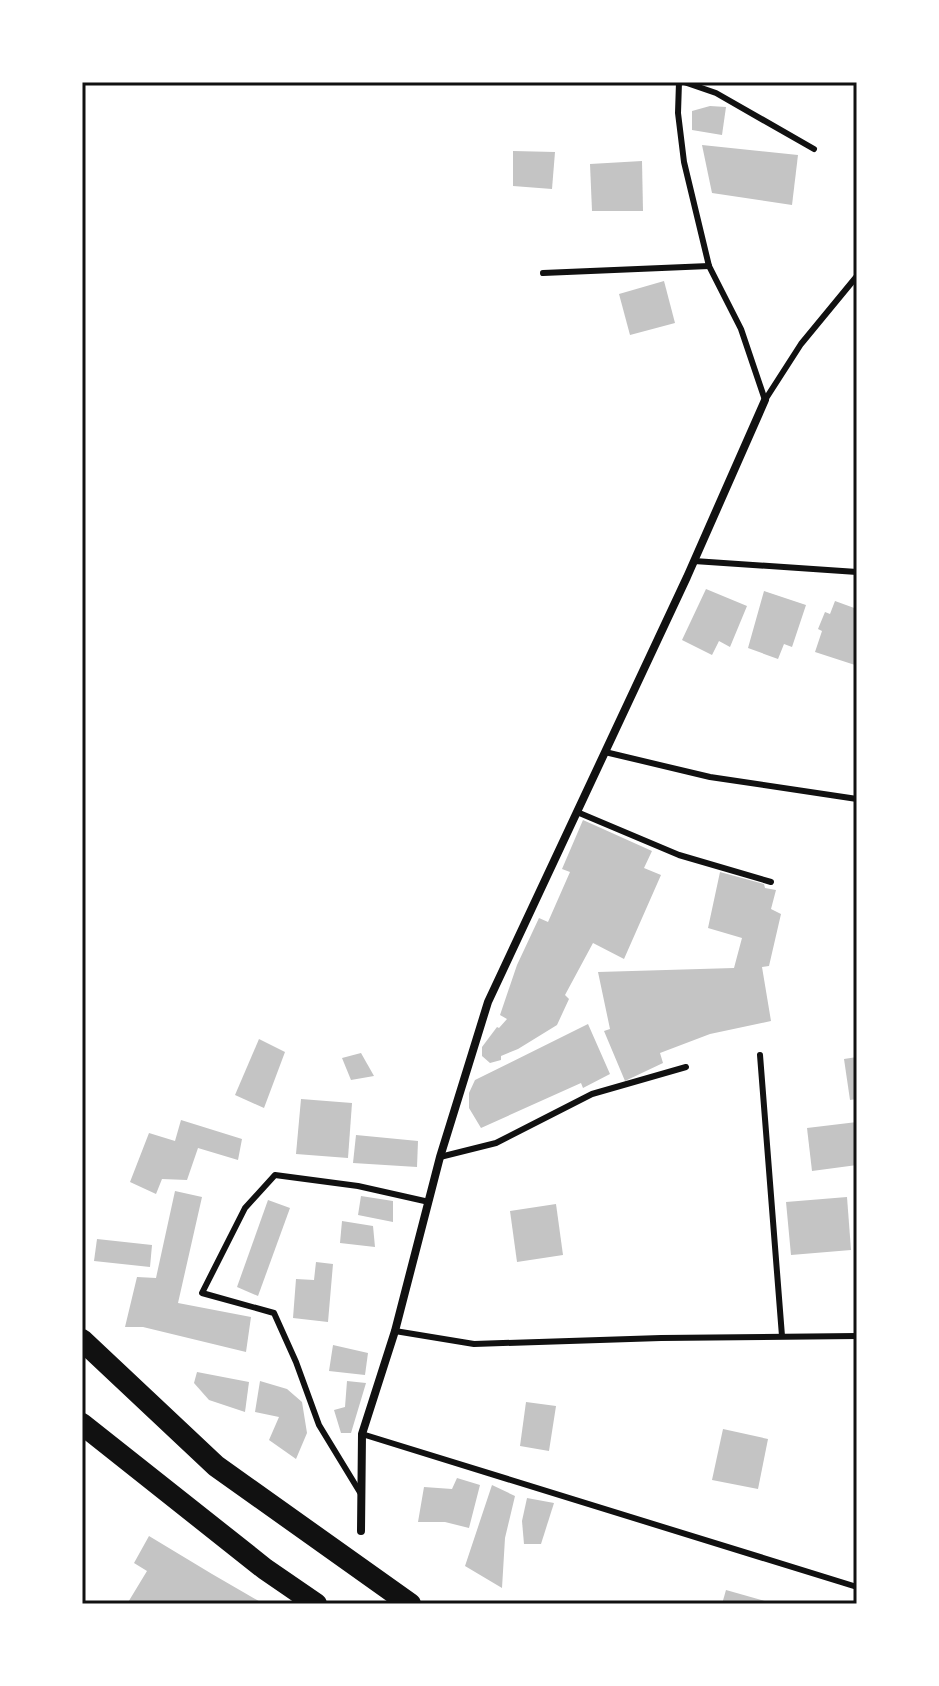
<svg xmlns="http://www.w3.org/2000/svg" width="939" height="1686" font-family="'Work Sans',sans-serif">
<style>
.building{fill:#c4c4c4}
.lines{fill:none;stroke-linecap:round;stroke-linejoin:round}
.service{stroke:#111;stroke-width:6}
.minor{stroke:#111;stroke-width:8}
.trunk{stroke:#111;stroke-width:22}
.neatline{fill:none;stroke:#111;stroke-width:3}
</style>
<rect width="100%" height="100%" fill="#fff"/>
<g class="building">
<polygon points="710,106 726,107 722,135 692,130 692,111"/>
<polygon points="702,145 798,155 792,205 712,193"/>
<polygon points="513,151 555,152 552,189 513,186"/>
<polygon points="642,161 643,211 592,211 590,164"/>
<polygon points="664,281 675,323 630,335 619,294"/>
<polygon points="706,589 747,606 730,647 719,641 712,655 682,640"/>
<polygon points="764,591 806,605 792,647 784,644 778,659 748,648"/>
<polygon points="835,601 857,609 855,665 815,652 822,631 818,629 825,612 830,614"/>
<polygon points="583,820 652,851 644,868 661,875 624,959 593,943 565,995 569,999 557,1025 518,1049 501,1056 501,1060 490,1063 482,1056 482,1047 497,1027 499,1028 507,1019 500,1015 517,965 539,918 548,922 570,872 562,869"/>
<polygon points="720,872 764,884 765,888 776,890 771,909 781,914 769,966 762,967 771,1021 710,1034 660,1053 663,1063 625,1081 604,1031 610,1029 598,972 734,968 742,938 708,928"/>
<polygon points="588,1024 610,1074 583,1088 581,1083 481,1128 469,1108 469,1093 475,1080"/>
<polygon points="259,1039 285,1052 264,1108 235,1095"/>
<polygon points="361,1053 374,1076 351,1080 342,1058"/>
<polygon points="857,1057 857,1099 850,1100 844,1059"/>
<polygon points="301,1099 352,1103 348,1158 296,1154"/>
<polygon points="181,1120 242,1139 238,1160 198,1148 187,1180 162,1179 156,1194 130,1182 149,1133 175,1141"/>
<polygon points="857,1122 857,1165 812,1171 807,1128"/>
<polygon points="356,1135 418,1141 417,1167 353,1163"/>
<polygon points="175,1191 202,1197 178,1303 251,1317 246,1352 143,1327 125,1327 137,1277 156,1278"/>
<polygon points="361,1196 393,1201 393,1222 358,1215"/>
<polygon points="847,1197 851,1250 791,1255 786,1202"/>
<polygon points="268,1200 290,1208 258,1296 237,1287"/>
<polygon points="556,1204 563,1255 517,1262 510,1211"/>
<polygon points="342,1221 373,1226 375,1247 340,1243"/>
<polygon points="97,1239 152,1245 150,1267 94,1261"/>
<polygon points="316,1262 333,1264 328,1322 293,1318 296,1279 314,1280"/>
<polygon points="333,1345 368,1353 365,1375 329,1371"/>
<polygon points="197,1372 249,1382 245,1412 209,1400 194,1383"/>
<polygon points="260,1381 287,1389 302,1402 307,1433 296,1459 269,1440 279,1417 255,1412"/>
<polygon points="347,1381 366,1383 351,1433 341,1433 334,1410 345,1407"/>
<polygon points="526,1402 556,1406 549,1451 520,1446"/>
<polygon points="723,1429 768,1439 758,1489 712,1480"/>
<polygon points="457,1478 480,1485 469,1528 445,1522 418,1522 424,1487 452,1489"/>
<polygon points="492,1485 515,1496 505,1538 502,1588 465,1566"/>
<polygon points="527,1498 554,1503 541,1544 524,1544 522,1521"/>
<polygon points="149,1536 212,1574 264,1604 127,1604 147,1571 134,1563"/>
<polygon points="726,1590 772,1603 772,1604 722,1604"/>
</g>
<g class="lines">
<g class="service">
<polyline points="679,82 678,113 684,162 709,266 741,329 765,400"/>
<polyline points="684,82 716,93 814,149"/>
<polyline points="543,273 709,266"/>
<polyline points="765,400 801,344 857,276"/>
<polyline points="694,561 857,572"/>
<polyline points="605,752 710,777 857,799"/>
<polyline points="577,812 679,855 771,882"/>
<polyline points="760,1055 782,1336"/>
<polyline points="440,1157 496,1143 592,1094 686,1067"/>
<polyline points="395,1331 474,1344 661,1338 857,1336"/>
<polyline points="362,1434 857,1587"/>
<polyline points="361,1494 319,1425 296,1362 274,1313 202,1293 245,1208 275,1175 358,1186 429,1202"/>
</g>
<polyline class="minor" points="361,1531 362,1434 395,1331 440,1157 488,1002 687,577 765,400"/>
<g class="trunk">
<polyline points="82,1340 216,1466 410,1604"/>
<polyline points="82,1424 265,1569 316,1604"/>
</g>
</g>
<rect width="939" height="1686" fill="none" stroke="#ffffff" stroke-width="168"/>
<rect x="84" y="84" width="771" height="1518" class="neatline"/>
</svg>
